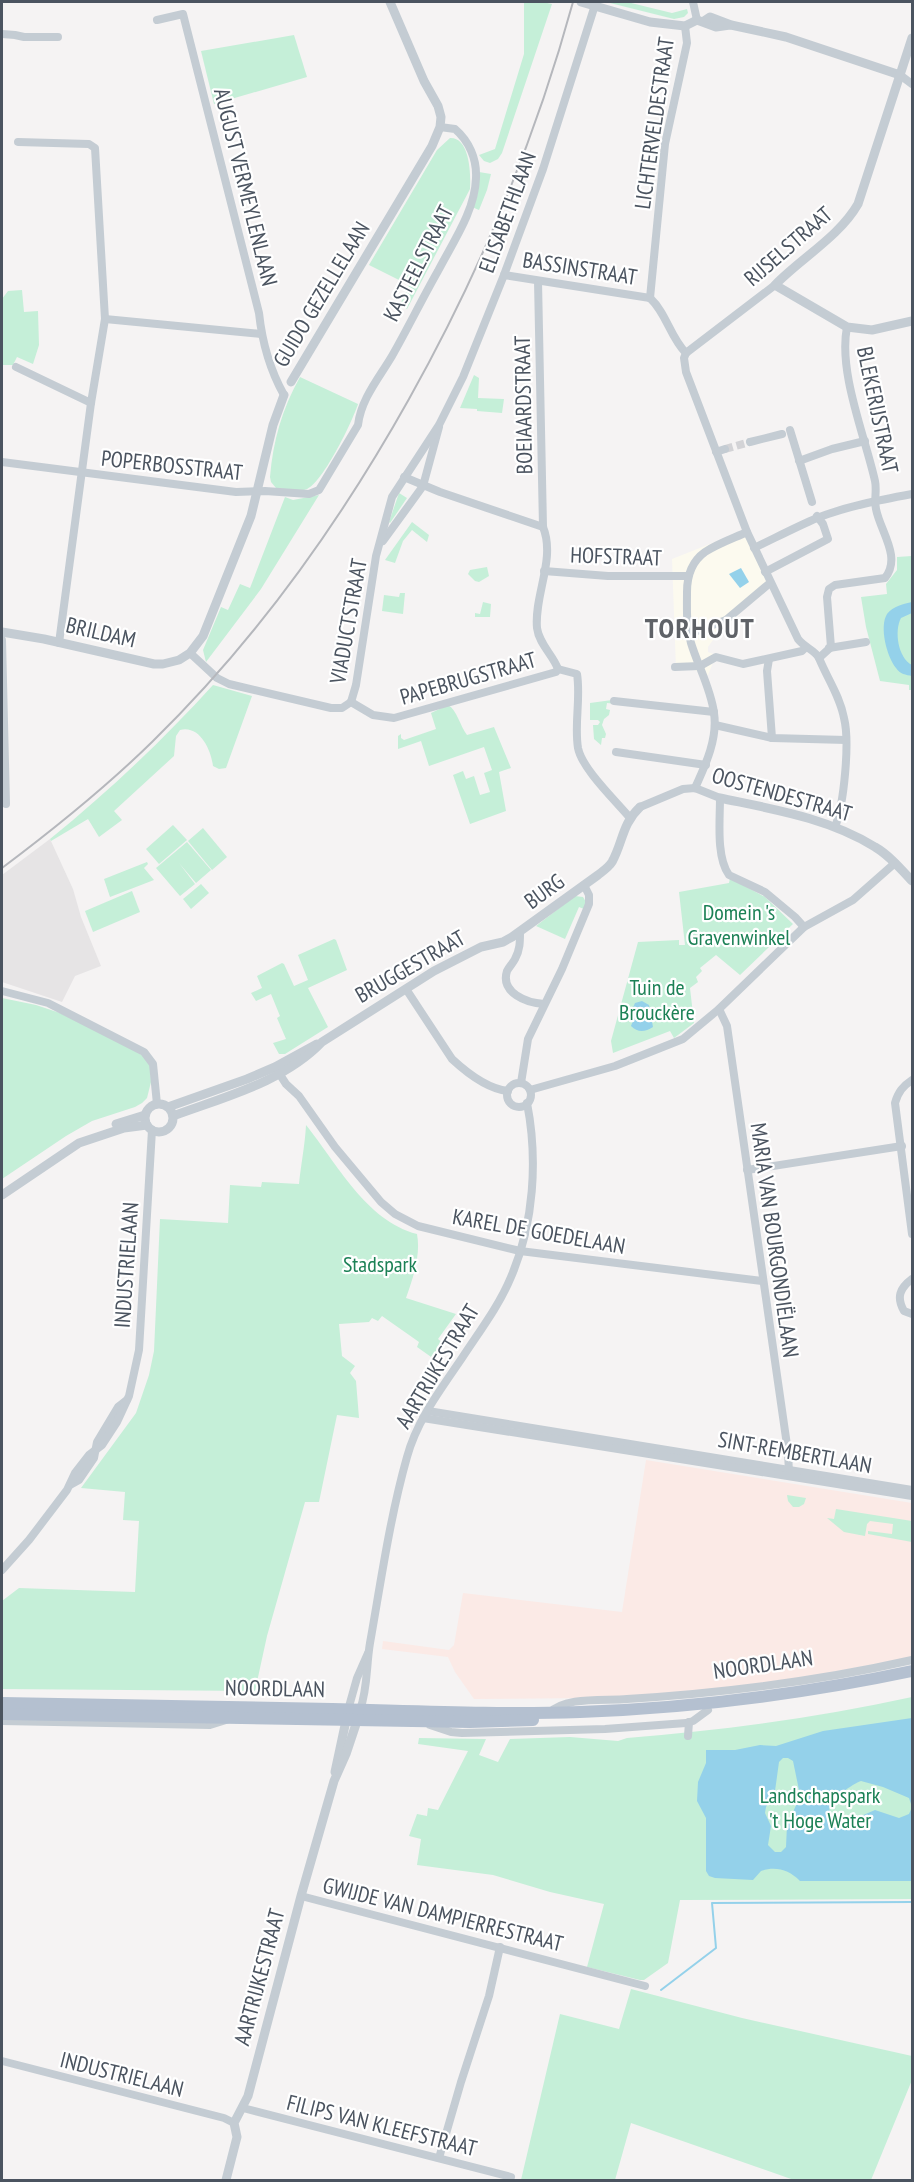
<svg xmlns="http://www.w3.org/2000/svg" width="914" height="2182" font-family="'PT Sans Narrow',sans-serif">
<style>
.commercial{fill:#fcfaef}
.education{fill:#e6e4e5}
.medical{fill:#fbeae6}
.green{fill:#c5efd8}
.water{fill:#94d1ea;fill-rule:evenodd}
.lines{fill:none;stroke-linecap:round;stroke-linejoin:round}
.stream{stroke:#94d1ea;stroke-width:2}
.minor-tunnel{stroke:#d3d3d6;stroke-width:8;stroke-dasharray:8 4;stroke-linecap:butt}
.minor{stroke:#c4ccd3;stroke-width:8}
.tertiary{stroke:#c4ccd3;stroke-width:9}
.primary{stroke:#b4c0d0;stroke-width:12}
.rail{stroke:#b5b7bc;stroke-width:2}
.labels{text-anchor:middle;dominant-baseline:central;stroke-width:4.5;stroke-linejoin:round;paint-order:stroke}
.street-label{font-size:22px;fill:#4b5460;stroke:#fff}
.park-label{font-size:22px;fill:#1c8156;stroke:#fff}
.district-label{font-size:28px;font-weight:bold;letter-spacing:1.5px;fill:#5f6267;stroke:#fff}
</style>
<rect width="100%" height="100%" fill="#f5f3f3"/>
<polygon class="commercial" points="740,532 757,547 772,584 718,633 708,647 708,652 716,655 708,675 694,670 676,669 672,559"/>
<polygon class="education" points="50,839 73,889 81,917 101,966 75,976 62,1002 2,982 2,875"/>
<polygon class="medical" points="646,1460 912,1503 912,1657 795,1679 721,1689 592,1698 474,1699 455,1672 448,1657 382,1649 383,1641 449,1650 454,1645 463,1593 622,1612"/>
<g class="green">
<polygon points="524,2 542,2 552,4 502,153 498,159 490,163 484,161 479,155 495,149 524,54"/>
<polygon points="606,2 627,2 672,13 687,9 688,13 684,17 674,19"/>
<polygon points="294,35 307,77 214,104 201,51"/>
<path d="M450,138C470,137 471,175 470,189L407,309L400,305L409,285L369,265L437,150Z"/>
<polygon points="479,172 491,174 487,190 479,210 472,207 477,197"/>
<polygon points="22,290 24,312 38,311 39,345 33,364 17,357 13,365 2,365 2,299 8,291"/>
<polygon points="474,375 479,378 478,398 504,399 502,413 477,411 477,409 460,408"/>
<path d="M300,377L358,404C353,420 321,488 304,490C296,491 284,489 276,488L271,482L270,477C273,441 282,409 300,377Z"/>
<polygon points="399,493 407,498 390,523 389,522"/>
<polygon points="319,495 261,589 206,662 203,650 221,607 228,610 240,584 250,588 285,497 293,500"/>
<polygon points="412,522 429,535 427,542 412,530 403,541 395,563 385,560"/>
<polygon points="912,556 912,690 909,690 909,685 880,681 866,627 861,597 887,594 886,584 897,570 897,557"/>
<polygon points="487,567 489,576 479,582 475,581 468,574 470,570"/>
<polygon points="400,593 405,593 403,614 382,611 384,595 399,597"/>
<polygon points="483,602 491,604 490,617 475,617 475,613 480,614"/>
<path d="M213,685L252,696L226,768L219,769L213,766C211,750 200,725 180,730L176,736L174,756L114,811L122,820L99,837L88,819L51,841L50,839C108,792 162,741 213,685Z"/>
<polygon points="612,700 618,704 607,703 606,709 610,710 609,715 604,719 602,725 606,734 605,738 602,738 601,745 594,739 593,725 598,725 600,722 598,720 590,720 590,703"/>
<path d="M448,705C457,710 460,726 467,735L494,727L511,768L499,772L506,811L470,824L453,775L463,771L466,779L474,776L480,795L490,792L484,773L492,770L484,747L429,766L421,741L398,749V736L401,734V738L404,740L436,729L431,713Z"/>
<polygon points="173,825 187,840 159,864 146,849"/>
<polygon points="203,828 227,857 212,870 188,841"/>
<polygon points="187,842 211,870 196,883 179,863 195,884 180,896 156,868"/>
<polygon points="147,862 148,864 144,868 154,880 110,897 104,879"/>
<polygon points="730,878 765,897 793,924 740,975 716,955 700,968 702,971 696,977 698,982 690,988 694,1023 674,1038 670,1031 613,1053 611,1041 638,942 679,940 679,945 685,945 679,892 729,883"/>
<polygon points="201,884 209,893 191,909 183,899"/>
<polygon points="132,891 140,912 93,932 85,911"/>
<polygon points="575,896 583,897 586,902 584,909 579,907 565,939 536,926"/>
<polygon points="334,939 336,940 347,970 308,988 328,1027 285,1054 279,1054 273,1043 286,1039 277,1018 280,1016 271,994 256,1001 251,993 262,988 257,976 282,963 284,964 294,986 308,980 298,955"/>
<polygon points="2,998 36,1005 60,1013 131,1048 146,1058 150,1064 151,1082 147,1098 142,1103 135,1107 92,1121 66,1136 2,1179"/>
<path d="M306,1125C336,1162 366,1221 417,1234C421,1255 413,1278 406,1298L456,1314L438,1339L444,1344L434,1359L417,1347L419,1342L382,1316L378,1321L372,1318L369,1322L339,1324L342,1356L355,1366L350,1373L356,1381L359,1418L337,1415L319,1502H305L267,1636L255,1691L2,1689V1601L19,1588L135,1592L139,1521L123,1520L125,1492L81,1488L136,1413L149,1375L154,1351L160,1219L228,1223L230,1185L261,1187L262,1182L299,1184C301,1164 305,1145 306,1125Z"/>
<polygon points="787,1495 806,1498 804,1504 799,1507 793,1507 788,1501"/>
<polygon points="836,1509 912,1521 912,1542 868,1534 868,1531 892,1534 893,1524 870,1521 867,1524 865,1536 844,1532 827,1518 834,1519"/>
<path d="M912,1697V1899L680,1900L668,1963L644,1980H640L587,1967L604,1904L550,1892L493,1875L417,1865L421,1839L409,1836L417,1814L427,1816L428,1808L438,1810L468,1751L418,1744L419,1738L486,1739L479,1755L498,1762L510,1739L570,1737L618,1741L627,1738C723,1730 818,1718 912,1697Z"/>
<polygon points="631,1989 742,2018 912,2056 912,2080 871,2180 794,2180 631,2123 615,2180 521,2180 560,2014 619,2029"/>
</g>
<g class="water">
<polygon points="741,568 749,582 740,588 729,574"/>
<path d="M912,602V613L901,618C894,631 898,658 912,665V676C906,675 900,674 896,668C887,657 879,627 887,614C893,606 904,604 912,602Z"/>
<path d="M642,1001L649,1005L653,1027C645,1032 638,1033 631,1026L634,1018L631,1012L635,1003Z"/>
<path d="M912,1718V1881H800C789,1870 776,1866 761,1871L753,1880L715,1878L709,1876L706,1871V1818L697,1801L698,1782L706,1763V1750H735L760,1745L776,1746L823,1731ZM783,1758H788L793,1761L799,1790L798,1801L787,1825L786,1847L781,1852H775L768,1845L771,1826L765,1813L766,1807L775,1791L779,1762ZM861,1781L883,1787L909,1798L912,1807L909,1814L899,1818L875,1810L847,1822L836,1821C829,1816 828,1810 831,1801C837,1796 854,1783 861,1781Z"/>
</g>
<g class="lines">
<polyline class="stream" points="661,1990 716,1948 712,1903 912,1902"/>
<polyline class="minor-tunnel" points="725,449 750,442"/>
<g class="minor">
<polyline points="693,2 697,20"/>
<path d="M157,20L183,14L259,313C262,341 270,370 284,395"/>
<polyline points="2,34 15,35 24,37 58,37"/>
<polyline points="900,75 912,84"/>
<polyline points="18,142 89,144 95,148 105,319 91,403 59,643"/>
<polyline points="504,275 650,298"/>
<path d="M538,281L543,527C556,559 534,595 537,628C539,644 553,655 558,669"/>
<polyline points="650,298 665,144 687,43 685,26"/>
<path d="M650,298C667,314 670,337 686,353"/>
<polyline points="105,319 261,334"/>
<path d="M686,353L684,358L686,372L747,532L798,639C805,648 815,650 819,658C827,678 840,696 844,718C850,742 844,804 835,827"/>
<polyline points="686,353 775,285"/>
<polyline points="16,367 91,403"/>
<polyline points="790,430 812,502"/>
<polyline points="750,442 782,434"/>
<polyline points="716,452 725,449"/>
<polyline points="799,461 832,449 865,441"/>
<path d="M2,462L236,492L265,491L309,494L319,490L358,425C361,399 379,378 392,356C408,328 422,299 438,271C453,242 475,211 476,178C477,159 469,141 455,129L440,127"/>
<polyline points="404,477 440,492 543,527"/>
<polyline points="383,541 423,486 439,427"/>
<path d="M754,548C775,538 796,527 817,518C848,506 880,500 912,494"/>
<polyline points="544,571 608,576 687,576"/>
<polyline points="765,572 828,539 823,524 817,516"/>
<polyline points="689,634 726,620 770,583"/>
<polyline points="2,640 6,804"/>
<polyline points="829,648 866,642"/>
<polyline points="190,653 217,678 229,684 331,708 342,708 351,702"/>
<path d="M819,658L831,647L827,597L829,589L835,585L885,578C902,557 880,531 876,509C874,499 877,490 875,481C865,436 838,372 847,327"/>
<polyline points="769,659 767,671 772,738"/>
<polyline points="675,667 700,666 716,657 743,664 802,651 805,648"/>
<path d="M558,669L577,674C581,698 574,724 578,748C582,769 616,801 630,818"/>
<polyline points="614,701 714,712"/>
<polyline points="351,702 356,685 376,556 392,497 439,425 463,377 504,275 543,169 595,5"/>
<polyline points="351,702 373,715 394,718 556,672 558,669"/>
<polyline points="715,725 772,738 846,740"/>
<polyline points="616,752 706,765"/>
<path d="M695,788C705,766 718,739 714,713C711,689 698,666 691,643C686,626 687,609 687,592C687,576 691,562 705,552C717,544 734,538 747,532"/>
<path d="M640,807L683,789L695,788L720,798C720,820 716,857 729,875L765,892L795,917L804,927"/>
<path d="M520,932C520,942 520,950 515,959C513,963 509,967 507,971C500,993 527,1003 544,1004"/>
<path d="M406,989L452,1059C466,1072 488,1089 508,1091"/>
<polyline points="2,991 48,1003 144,1052 153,1064 157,1104"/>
<polyline points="719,1009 727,1026 788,1452 789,1473"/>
<polyline points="277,1070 286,1084 299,1096 335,1147 381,1202 395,1214 418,1226 520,1251 762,1281"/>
<path d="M912,1080C903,1086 898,1092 895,1103L912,1234"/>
<polyline points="521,1083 528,1039 562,969 589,904 589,895 584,885"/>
<circle cx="519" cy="1095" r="12"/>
<polyline points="530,1090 615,1066 683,1039 719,1009 804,927 853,900 895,863"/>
<polyline points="747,1170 902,1146"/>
<path d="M912,1279C900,1288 896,1297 904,1311L912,1314"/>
<polyline points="428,1411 912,1490"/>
<polyline points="423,1418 912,1496"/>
<polyline points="70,1485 79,1480 94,1458 97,1442 118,1407 127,1400"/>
<polyline points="2,1570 29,1540 67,1490 75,1473 89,1455 102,1445 117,1422 129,1396 139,1350 152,1130"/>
<polyline points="348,1710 357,1678 368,1653"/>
<path d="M360,1710C368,1688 366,1666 370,1643C381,1581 390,1517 407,1457C417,1420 441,1389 462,1358C479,1332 499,1306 511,1277C534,1224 538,1159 527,1103"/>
<path d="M549,1713C565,1696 604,1701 627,1699C723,1693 819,1681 912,1660"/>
<polyline points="2,1721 210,1725 226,1720"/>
<polyline points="430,1725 451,1732 462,1733 605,1729 686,1723 693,1721 708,1710"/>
<polyline points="688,1736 689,1722"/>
<polyline points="301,1896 645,1986"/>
<polyline points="2,2061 224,2118 234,2123"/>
<polyline points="243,2108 511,2177"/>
<polyline points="439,2158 461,2082 489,1996 500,1947"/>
</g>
<g class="tertiary">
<polyline points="581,2 650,22 685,26 697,20 716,27 730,25"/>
<polyline points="704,21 710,17 731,25 786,37 900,75"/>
<path d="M912,38L858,204C839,237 801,258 775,285L847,327L872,330L912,321"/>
<polyline points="291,382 432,146 440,127 441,117 438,106 424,81 390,2"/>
<polyline points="2,632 44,639 154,664 163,664 179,660 190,653 203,636 251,516 273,425 284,395"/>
<path d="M720,798C772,809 829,818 875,847C889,855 901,869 912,881"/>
<circle cx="159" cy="1118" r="14"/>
<polyline points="168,1107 247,1079 275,1067 317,1044"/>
<path d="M173,1116C224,1097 284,1082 322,1042L434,971L481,947L503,942L512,937L598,875C603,871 609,867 612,862C623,842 622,824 640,807"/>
<polyline points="116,1124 145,1115"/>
<polyline points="2,1195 79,1143 124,1128 147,1125"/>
<polyline points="335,1772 347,1716"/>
<polyline points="226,2180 237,2137 234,2123 248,2096 301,1896 334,1781 346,1754 359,1715"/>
</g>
<g class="primary">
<path d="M2,1703C112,1705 222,1707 332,1709C415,1711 498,1715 580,1712C692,1708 803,1694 912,1671"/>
<polyline points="2,1714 470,1722 533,1720"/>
</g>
<path class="rail" d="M2,868C54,829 105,788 152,742C348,551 501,265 573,2"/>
</g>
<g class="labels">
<g class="street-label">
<text transform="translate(654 123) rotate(-82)">LICHTERVELDESTRAAT</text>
<text transform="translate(246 187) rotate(76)">AUGUST VERMEYLENLAAN</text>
<text transform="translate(507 212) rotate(-70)">ELISABETHLAAN</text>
<text transform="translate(788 246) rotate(-41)">RIJSELSTRAAT</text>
<text transform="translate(418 263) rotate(-63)">KASTEELSTRAAT</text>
<text transform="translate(580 268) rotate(9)">BASSINSTRAAT</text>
<text transform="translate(321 294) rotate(-59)">GUIDO GEZELLELAAN</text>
<text transform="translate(523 405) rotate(-91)">BOEIAARDSTRAAT</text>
<text transform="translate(878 410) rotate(78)">BLEKERIJSTRAAT</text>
<text transform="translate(172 465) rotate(6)">POPERBOSSTRAAT</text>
<text transform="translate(616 556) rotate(2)">HOFSTRAAT</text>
<text transform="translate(348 621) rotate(-80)">VIADUCTSTRAAT</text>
<text transform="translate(101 632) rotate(13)">BRILDAM</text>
<text transform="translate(468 678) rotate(-16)">PAPEBRUGSTRAAT</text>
<text transform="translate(782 794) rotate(16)">OOSTENDESTRAAT</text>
<text transform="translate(544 891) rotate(-36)">BURG</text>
<text transform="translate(410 966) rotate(-30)">BRUGGESTRAAT</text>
<text transform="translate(539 1231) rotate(10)">KAREL DE GOEDELAAN</text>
<text transform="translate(775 1240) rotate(82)">MARIA VAN BOURGONDIËLAAN</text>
<text transform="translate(126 1265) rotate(-86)">INDUSTRIELAAN</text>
<text transform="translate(437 1366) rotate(-59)">AARTRIJKESTRAAT</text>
<text transform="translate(795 1452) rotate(10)">SINT-REMBERTLAAN</text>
<text transform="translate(763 1664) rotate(-8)">NOORDLAAN</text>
<text transform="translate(275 1688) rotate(1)">NOORDLAAN</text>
<text transform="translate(443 1914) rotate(14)">GWIJDE VAN DAMPIERRESTRAAT</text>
<text transform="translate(259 1977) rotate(-75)">AARTRIJKESTRAAT</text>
<text transform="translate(122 2074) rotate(14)">INDUSTRIELAAN</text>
<text transform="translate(382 2125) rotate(14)">FILIPS VAN KLEEFSTRAAT</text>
</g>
<g class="park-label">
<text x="739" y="912">Domein 's<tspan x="739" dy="25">Gravenwinkel</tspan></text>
<text x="657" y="987">Tuin de<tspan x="657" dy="25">Brouckère</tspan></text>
<text x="380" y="1264">Stadspark</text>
<text x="820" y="1795">Landschapspark<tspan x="820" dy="25">'t Hoge Water</tspan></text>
</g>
<g class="district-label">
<text x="700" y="627">TORHOUT</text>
</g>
</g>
<rect width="914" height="2182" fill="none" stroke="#4b5460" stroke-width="6"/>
</svg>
